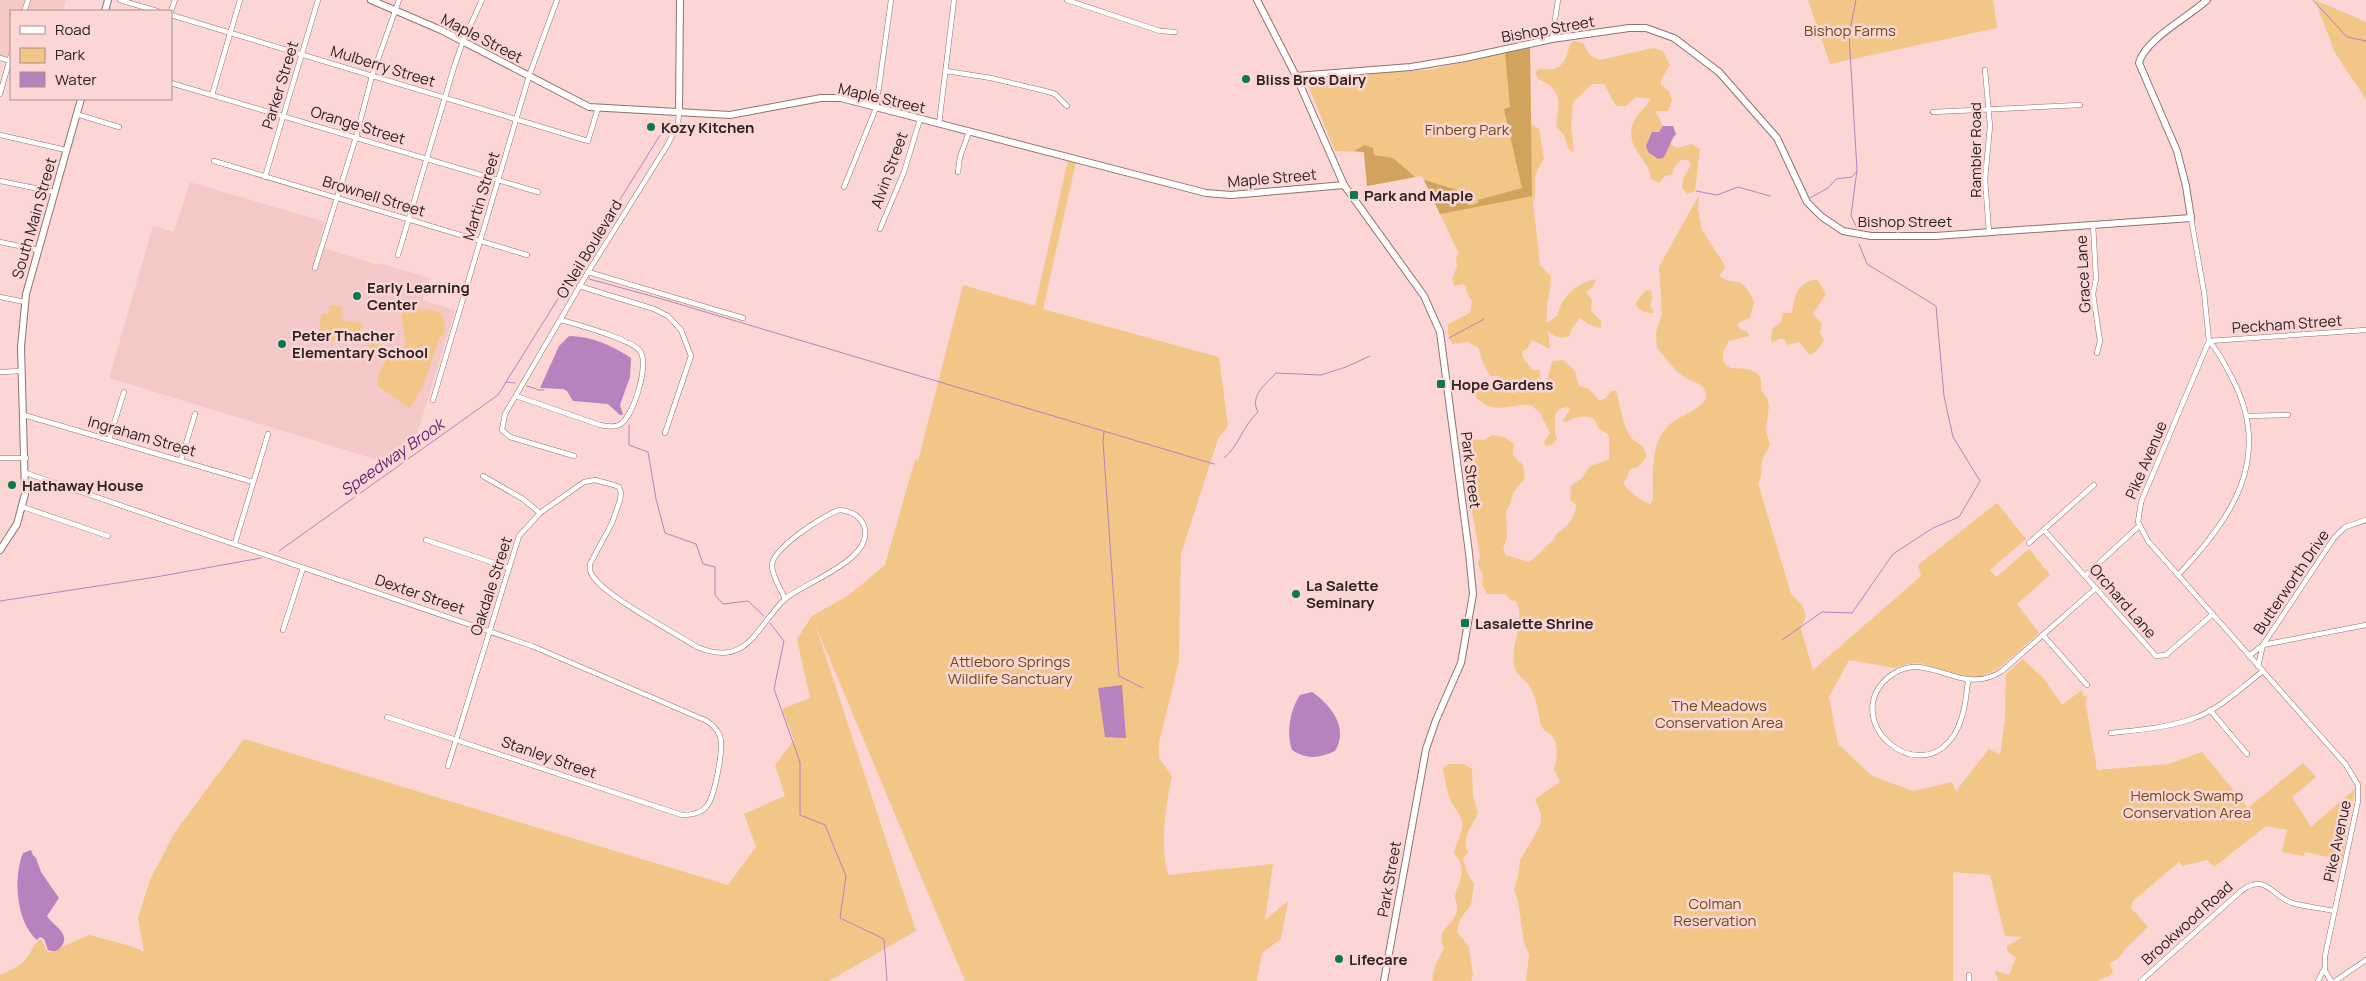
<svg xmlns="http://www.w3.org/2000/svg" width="2366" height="981" font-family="Manrope,sans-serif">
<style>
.built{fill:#f4c8c7}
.green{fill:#f2c686}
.forest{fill:#d2a35d}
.water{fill:#b782be}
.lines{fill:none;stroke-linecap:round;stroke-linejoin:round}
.stream{stroke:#b782be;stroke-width:1}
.street-casing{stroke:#927171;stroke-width:5.5}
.secondary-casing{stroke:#927171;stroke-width:8}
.street{stroke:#fff;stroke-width:4.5}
.secondary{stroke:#fff;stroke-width:6}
.poi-dot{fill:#0d7852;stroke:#fbd6d5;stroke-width:2}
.labels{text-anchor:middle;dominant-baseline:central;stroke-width:5;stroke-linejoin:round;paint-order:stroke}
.street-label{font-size:15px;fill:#2e2121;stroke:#fbd6d5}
.park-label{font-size:15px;fill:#6c4c17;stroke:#fbd6d5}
.poi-label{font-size:15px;font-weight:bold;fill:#2e2121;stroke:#fbd6d5;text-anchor:start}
.water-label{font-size:16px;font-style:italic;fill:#64246d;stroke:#fbd6d5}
</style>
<rect width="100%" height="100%" fill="#fbd6d5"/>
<g class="built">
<polygon points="0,0 66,0 63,11 11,11 11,45 7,58 0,56"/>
<polygon points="190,182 325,222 318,246 378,265 379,263 429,278 423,300 455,310 413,447 388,463 109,378 153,226 174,232"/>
</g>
<g class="green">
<polygon points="1808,0 1993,0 1997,28 1830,64"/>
<polygon points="2315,0 2366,22 2366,99 2335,53"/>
<path d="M1574,41L1583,43L1590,55L1600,60L1648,49L1654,48L1663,51L1670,65L1661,80V85L1669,91L1672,101L1668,111H1655L1663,126L1659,132L1666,153L1669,143L1677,148L1691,144L1700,149L1695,191L1687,194L1682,187L1684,177L1691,165L1688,160C1678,158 1673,167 1672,175L1665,176L1659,183L1651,179C1652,161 1622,148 1634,121C1638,113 1646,107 1651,99L1636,97L1626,106H1616L1604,84H1592L1573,102L1571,127L1574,151L1572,152L1568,148L1564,135L1556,126C1560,102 1562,89 1538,79L1535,72L1539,69C1561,72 1565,64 1570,44Z"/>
<path d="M1530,47L1531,124L1539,129L1544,159C1539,166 1535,173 1535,182C1534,190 1537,194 1533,202L1540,265L1551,276C1551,292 1545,307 1547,323L1558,315C1560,297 1579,282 1596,279L1593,287L1586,292L1592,300L1591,311L1601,321V328L1588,324L1580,318L1572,328L1569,336C1561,339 1554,337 1548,331L1550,349L1532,340L1527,349L1522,351L1523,357L1532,370H1540V377L1535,382L1539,389H1543L1547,383L1552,361L1563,360L1575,371L1579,386L1589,389L1599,400L1605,399L1611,391H1616C1622,409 1622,438 1642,445L1647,456L1638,467L1630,469L1627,478L1623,483C1629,492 1641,501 1650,504L1653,500C1653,476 1650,445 1667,427C1677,415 1712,408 1705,391C1703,383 1692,382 1686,378C1674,371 1666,358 1657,348L1656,332L1662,314L1659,267L1699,195L1698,210L1702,230L1724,264L1725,268L1719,276C1737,289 1740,271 1754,302L1750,317L1737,324L1740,329L1748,332L1749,336L1729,341L1723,352V361L1730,368L1749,369L1757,373L1761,379V390L1767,398L1769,406L1766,431L1770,445L1762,460L1761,476L1758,483L1791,594L1802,605L1806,616L1801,629L1813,670L1921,576L1918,565L1997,503L2026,539L1990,570L1996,577L2029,549L2050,575L2017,604L2039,633L1998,669L1980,677L1964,676L1920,663L1907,664L1895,668L1849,660L1829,697L1838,744L1872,776L1913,791L1952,782L1956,791L1989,749L2000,755L2005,720L2006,674L2023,659L2044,679L2062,705L2082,690L2083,696H2087L2086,705L2097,770L2169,764L2202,752L2248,808L2303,763L2316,777L2292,797L2311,827L2355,789L2342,860L2305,852L2304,856L2282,852L2287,830L2266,826L2214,867L2207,860L2182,866L2179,862L2132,902L2131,908L2148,927L2125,949L2119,958L2109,964L2113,971L2111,975L2097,981H1999L1995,973L1996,971L2009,975L2016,958L2007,951V946L2023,937L2005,936L1990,875L1953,872V981H1526L1529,955L1524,942L1518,901L1514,889L1518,877L1520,860L1534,837L1541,822V814L1535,799L1560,782L1554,769C1557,760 1559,745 1552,736C1548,732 1543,731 1541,725C1538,713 1537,700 1531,689C1528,680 1518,678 1515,668C1508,646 1527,623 1516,601L1511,600L1505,594H1487L1482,584L1483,574L1478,565L1480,555L1472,511L1471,475L1466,456L1467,441L1470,439L1484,440L1493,435L1504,437L1514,444L1513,455L1523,465L1525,479L1513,492L1511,502L1506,512L1507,537L1503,549L1506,555L1528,562C1540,556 1544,546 1554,540L1556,534C1567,528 1575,519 1576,505L1570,499L1571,486L1582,478L1590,466L1609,460V438L1608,434L1599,429L1594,419C1583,415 1577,416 1567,422L1562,421L1570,410L1569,407L1561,408L1555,414V433L1557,439L1552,445L1546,446L1544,442L1550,433L1540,413L1531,405C1507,403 1492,418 1473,393L1475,390L1500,382L1501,378L1498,376H1490L1482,361L1479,348L1468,342L1452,344L1448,334V324L1470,313L1472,301L1467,293L1466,286L1462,284L1454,286L1452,280L1457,266L1456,257L1459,254L1422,176L1367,186L1364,152L1335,151L1306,80L1359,74L1428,70Z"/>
<path d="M1068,160L1076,162L1043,309L1219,357L1228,426L1218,439L1181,554L1179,661L1159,743V758L1172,776C1165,809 1160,842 1168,875L1273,864L1265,920L1288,901L1281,939L1262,953L1257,981H965L815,624L916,931L829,981H0V975C12,970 22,966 29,955C33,948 34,943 41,939L48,953L89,935L131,946L144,952L138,918L150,880L175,832L244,739L728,885L756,847L744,814L785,796L775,765L794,740L782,709L810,698L797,639L812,616L849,595L885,565L915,460L918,461L963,285L1035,306Z"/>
<path d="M1813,280H1818L1826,294L1813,314L1822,324L1820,333L1824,340L1817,350L1810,355L1799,342L1787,345L1785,340L1781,338L1771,343L1772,329L1781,322L1783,313H1792C1795,296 1795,286 1813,280Z"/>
<path d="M1646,290L1651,291L1652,299L1650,305L1654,313C1645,313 1641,312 1635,304Z"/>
<path d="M330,305L342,307L341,317L343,321L363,323C358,347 336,341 318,339L321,314H329Z"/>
<path d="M423,309L436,311L444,316L443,321L445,322L444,335H441C431,359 426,386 410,408L379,387L377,379L385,361L406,345L402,320L403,310Z"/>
<polygon points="371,341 383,347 377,359 365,352"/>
<path d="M1449,764H1464L1472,769L1473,797L1478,811C1474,826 1460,836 1468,852L1463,859L1467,873L1474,884L1471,905L1460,919L1457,932L1469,947L1473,975L1471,981H1432L1435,966L1444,948C1435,927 1453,929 1457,910C1459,905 1454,900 1455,896C1458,883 1465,875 1460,862C1458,858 1455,856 1454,852C1456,842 1464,831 1462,821C1461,815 1455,809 1452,803C1447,793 1445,779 1443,768Z"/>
</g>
<g class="forest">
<path d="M1530,47L1532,196L1440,214L1424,180L1457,190C1462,200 1467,210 1479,202L1478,200L1522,188L1504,109L1510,107L1505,52Z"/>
<polygon points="1365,145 1373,148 1374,155 1393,158 1415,177 1367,186 1364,152 1354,151"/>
</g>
<g class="water">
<path d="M1663,126H1673L1676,134C1670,141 1669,150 1663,158L1658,159L1648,152L1646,146L1652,132H1659Z"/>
<path d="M569,336C591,336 613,346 631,358L630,377L620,405L623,415H620L608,404L573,401L567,391L563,389L540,388L559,346Z"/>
<polygon points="1122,685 1126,738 1105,737 1098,688"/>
<path d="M1312,692C1331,705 1349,728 1335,751C1320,758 1306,760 1292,750C1286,733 1290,710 1300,695Z"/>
<path d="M31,850L33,855L36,858L41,872L59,898L47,916C53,926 74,935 59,949C56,952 52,951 48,950L44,939L40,937L37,940C16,922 13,877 23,853Z"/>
</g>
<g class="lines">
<g class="stream">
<polyline points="1856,0 1849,34 1857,170 1851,216 1857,228"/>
<polyline points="2313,0 2347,37 2366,41"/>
<polyline points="1696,191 1717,195 1738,187 1770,196"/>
<polyline points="1810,198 1828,188 1836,179 1852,177 1857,171"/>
<polyline points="572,275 579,276"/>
<polyline points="589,279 662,299 1214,464"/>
<polyline points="1449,338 1484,319"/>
<polyline points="506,382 669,121"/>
<polyline points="527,386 539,390 544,390"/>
<polyline points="629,425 629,445 648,452 656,499 665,533 696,544 703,564 715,567 715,595 723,604 748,601 764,616"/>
<polyline points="1104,432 1103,441 1119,676 1143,688"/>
<path d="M1224,458C1239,446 1243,425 1258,412C1249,396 1266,384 1276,373L1321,375L1346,367L1370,356"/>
<polyline points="279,551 498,395 506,382 515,383"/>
<polyline points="0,601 156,577 261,558"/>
<polyline points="770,623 784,641 774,689 800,762 800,815 825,825 846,876 840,918 884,939 887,981"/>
<polyline points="1782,640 1822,612 1852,613 1893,554 1933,528 1959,517 1980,481 1953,437 1944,396 1936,306 1867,264 1859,244"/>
</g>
<g class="street-casing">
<g id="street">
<polyline points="120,0 157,11"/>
<polyline points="1067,0 1160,31 1175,32"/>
<polyline points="25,9 28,0"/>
<polyline points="171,11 175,0"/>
<polyline points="171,15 588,141 598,108"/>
<polyline points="1552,39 1558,0"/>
<polyline points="0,58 11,61"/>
<polyline points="1985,70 1990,126 1985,179 1989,232"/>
<polyline points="946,71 991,78 1045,91 1055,94 1067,106"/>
<polyline points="171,83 538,192"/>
<polyline points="0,94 11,55"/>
<polyline points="212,95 240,0"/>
<polyline points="1933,112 2080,105"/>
<polyline points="76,114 119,127"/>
<polyline points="939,124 954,0"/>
<polyline points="0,135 66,150"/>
<polyline points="214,161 527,255"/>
<polyline points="958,172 960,157 969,132"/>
<polyline points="265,177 318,0"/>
<polyline points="0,181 54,192"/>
<polyline points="844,187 876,108 891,0"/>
<polyline points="2191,218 2204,292 2209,341 2141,502 2138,522 2148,541 2346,765 2358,785 2358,801 2325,956 2325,971 2331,981"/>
<polyline points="2093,224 2096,279 2093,294 2100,341 2097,353"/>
<polyline points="880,229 904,172 920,119"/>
<polyline points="0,242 38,250"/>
<polyline points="398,255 454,67 463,41 482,0"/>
<polyline points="315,268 356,137 372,76 399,0"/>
<polyline points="588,272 743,318"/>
<polyline points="579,286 654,309 668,316 681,330 691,356 665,433"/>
<polyline points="0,297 25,302"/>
<polyline points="2209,341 2366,330"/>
<polyline points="0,372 22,371"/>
<path d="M516,396L600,425C606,426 613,428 619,425C633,419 650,363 640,351C631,339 578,325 561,320"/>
<polyline points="433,400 529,76 557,0"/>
<polyline points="24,415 253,482"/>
<polyline points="2247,416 2288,415"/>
<polyline points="109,439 124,392"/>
<polyline points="574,456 510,437 502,430 505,414 588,272 668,144 678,123 679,113"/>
<polyline points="0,458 26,458"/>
<polyline points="181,460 195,414"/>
<path d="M26,473L532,646L707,721C713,725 717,729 720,736C724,748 715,795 707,806C701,814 691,815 682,815L387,717"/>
<polyline points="483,476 523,499 540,513"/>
<polyline points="23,507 108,536"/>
<path d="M839,510C851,511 860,515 864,526C876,559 805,582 785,599C781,589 772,576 772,566C771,549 824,515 839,510Z"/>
<polyline points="2044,530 2156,656 2166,655 2213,614"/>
<polyline points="426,540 509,568"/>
<polyline points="235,543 268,434"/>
<polyline points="2029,543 2094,485"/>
<path d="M2178,575C2232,519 2273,458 2233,380C2226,367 2220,353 2209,341"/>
<polyline points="2085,576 2139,526"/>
<polyline points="283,630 303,568"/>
<polyline points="2043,635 2087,685"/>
<polyline points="2263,645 2334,538 2345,527 2366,520"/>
<polyline points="2263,645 2366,625"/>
<polyline points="2249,656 2263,645 2258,666"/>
<path d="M1968,681C1966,699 1964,719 1954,735C1917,791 1837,718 1890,676C1927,647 1960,699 2002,671L2096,588"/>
<polyline points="2210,710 2247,754"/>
<path d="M2111,733C2138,730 2166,728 2192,719C2219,710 2241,688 2263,671"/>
<path d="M448,766L519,536L540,513L584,482L595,480L614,485L619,487L621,493L620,500L612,523L590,564C590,568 589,571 592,575C606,597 672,631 697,647C748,668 755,628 785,599"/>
<polyline points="1969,975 1969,981"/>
<path d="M2141,981L2241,891C2266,872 2273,897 2292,903C2306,907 2321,908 2334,911"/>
<polyline points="2318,981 2324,969"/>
<polyline points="2335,981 2366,960"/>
</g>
</g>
<g class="secondary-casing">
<g id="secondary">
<polyline points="371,0 441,30 589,107 730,115 821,98 841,98 1206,193 1231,195 1344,185"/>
<polyline points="1257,0 1296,76 1344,185 1424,296 1440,332 1469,553 1473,594 1461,663 1436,720 1426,749 1384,981"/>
<polyline points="105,11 108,0"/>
<path d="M1296,76L1411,67L1465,58L1552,39L1629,28H1646L1674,38L1719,72L1777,138L1807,202L1822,217L1843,231L1871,236H1935L2191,218L2186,186L2177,151L2139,63C2144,40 2190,16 2207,0"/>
<polyline points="679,113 680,0"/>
<polyline points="0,550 17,524 25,494 21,347 26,294 81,99"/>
</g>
</g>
<use href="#street" class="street"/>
<use href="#secondary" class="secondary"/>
</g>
<g class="poi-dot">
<circle cx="1246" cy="79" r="5"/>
<circle cx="651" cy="127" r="5"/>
<rect x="1349" y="190" width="10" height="10" rx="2.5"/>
<circle cx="357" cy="296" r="5"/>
<circle cx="282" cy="344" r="5"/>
<rect x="1436" y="379" width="10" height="10" rx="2.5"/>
<circle cx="12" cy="485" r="5"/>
<circle cx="1296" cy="594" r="5"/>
<rect x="1460" y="618" width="10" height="10" rx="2.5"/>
<circle cx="1339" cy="959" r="5"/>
</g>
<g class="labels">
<g class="street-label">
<text transform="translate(1548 29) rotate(-10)">Bishop Street</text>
<text transform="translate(482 38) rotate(27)">Maple Street</text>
<text transform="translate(383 66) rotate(17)">Mulberry Street</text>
<text transform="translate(280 85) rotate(-73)">Parker Street</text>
<text transform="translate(882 98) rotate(13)">Maple Street</text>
<text transform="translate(358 125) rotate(17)">Orange Street</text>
<text transform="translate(1975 150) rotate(-90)">Rambler Road</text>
<text transform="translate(889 170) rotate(-70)">Alvin Street</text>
<text transform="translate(1272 178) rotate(-5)">Maple Street</text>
<text transform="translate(374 196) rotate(17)">Brownell Street</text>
<text transform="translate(481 196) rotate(-73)">Martin Street</text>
<text transform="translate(34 218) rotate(-74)">South Main Street</text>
<text x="1905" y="221">Bishop Street</text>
<text transform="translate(589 249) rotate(-59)">O'Neil Boulevard</text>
<text transform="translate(2083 274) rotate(-93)">Grace Lane</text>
<text transform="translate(2287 324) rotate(-4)">Peckham Street</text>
<text transform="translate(142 436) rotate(16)">Ingraham Street</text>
<text transform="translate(2146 460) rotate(-67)">Pike Avenue</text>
<text transform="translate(1471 470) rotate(83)">Park Street</text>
<text transform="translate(2291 582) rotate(-56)">Butterworth Drive</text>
<text transform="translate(491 586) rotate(-72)">Oakdale Street</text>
<text transform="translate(420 594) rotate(19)">Dexter Street</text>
<text transform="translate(2123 601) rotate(49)">Orchard Lane</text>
<text transform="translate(549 757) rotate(19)">Stanley Street</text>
<text transform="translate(2337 841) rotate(-78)">Pike Avenue</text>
<text transform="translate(1389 879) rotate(-80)">Park Street</text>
<text transform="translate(2187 923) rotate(-42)">Brookwood Road</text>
</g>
<g class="park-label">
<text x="1850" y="30">Bishop Farms</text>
<text x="1467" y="129">Finberg Park</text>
<text x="1010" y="661">Attleboro Springs<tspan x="1010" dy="17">Wildlife Sanctuary</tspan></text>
<text x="1719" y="705">The Meadows<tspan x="1719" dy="17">Conservation Area</tspan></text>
<text x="2187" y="795">Hemlock Swamp<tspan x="2187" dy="17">Conservation Area</tspan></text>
<text x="1715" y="903">Colman<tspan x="1715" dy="17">Reservation</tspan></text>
</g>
<g class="poi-label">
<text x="1256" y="79">Bliss Bros Dairy</text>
<text x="661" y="127">Kozy Kitchen</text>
<text x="1364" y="195">Park and Maple</text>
<text x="367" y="287">Early Learning<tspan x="367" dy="17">Center</tspan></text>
<text x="292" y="335">Peter Thacher<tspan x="292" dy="17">Elementary School</tspan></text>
<text x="1451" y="384">Hope Gardens</text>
<text x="22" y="485">Hathaway House</text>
<text x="1306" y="585">La Salette<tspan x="1306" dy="17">Seminary</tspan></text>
<text x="1475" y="623">Lasalette Shrine</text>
<text x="1349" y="959">Lifecare</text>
</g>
<g class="water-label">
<text transform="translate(392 457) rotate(-35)">Speedway Brook</text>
</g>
</g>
<rect x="10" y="10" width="162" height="90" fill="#fbd6d5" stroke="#a98e8d"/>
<rect x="20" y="26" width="25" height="8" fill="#ffffff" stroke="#a98e8d"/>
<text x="55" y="35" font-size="15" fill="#2e2121">Road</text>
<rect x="20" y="48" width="25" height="15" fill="#f2c686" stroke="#a98e8d"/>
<text x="55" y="60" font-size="15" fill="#2e2121">Park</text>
<rect x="20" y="72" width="25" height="15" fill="#b782be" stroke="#a98e8d"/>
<text x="55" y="85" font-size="15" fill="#2e2121">Water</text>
</svg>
